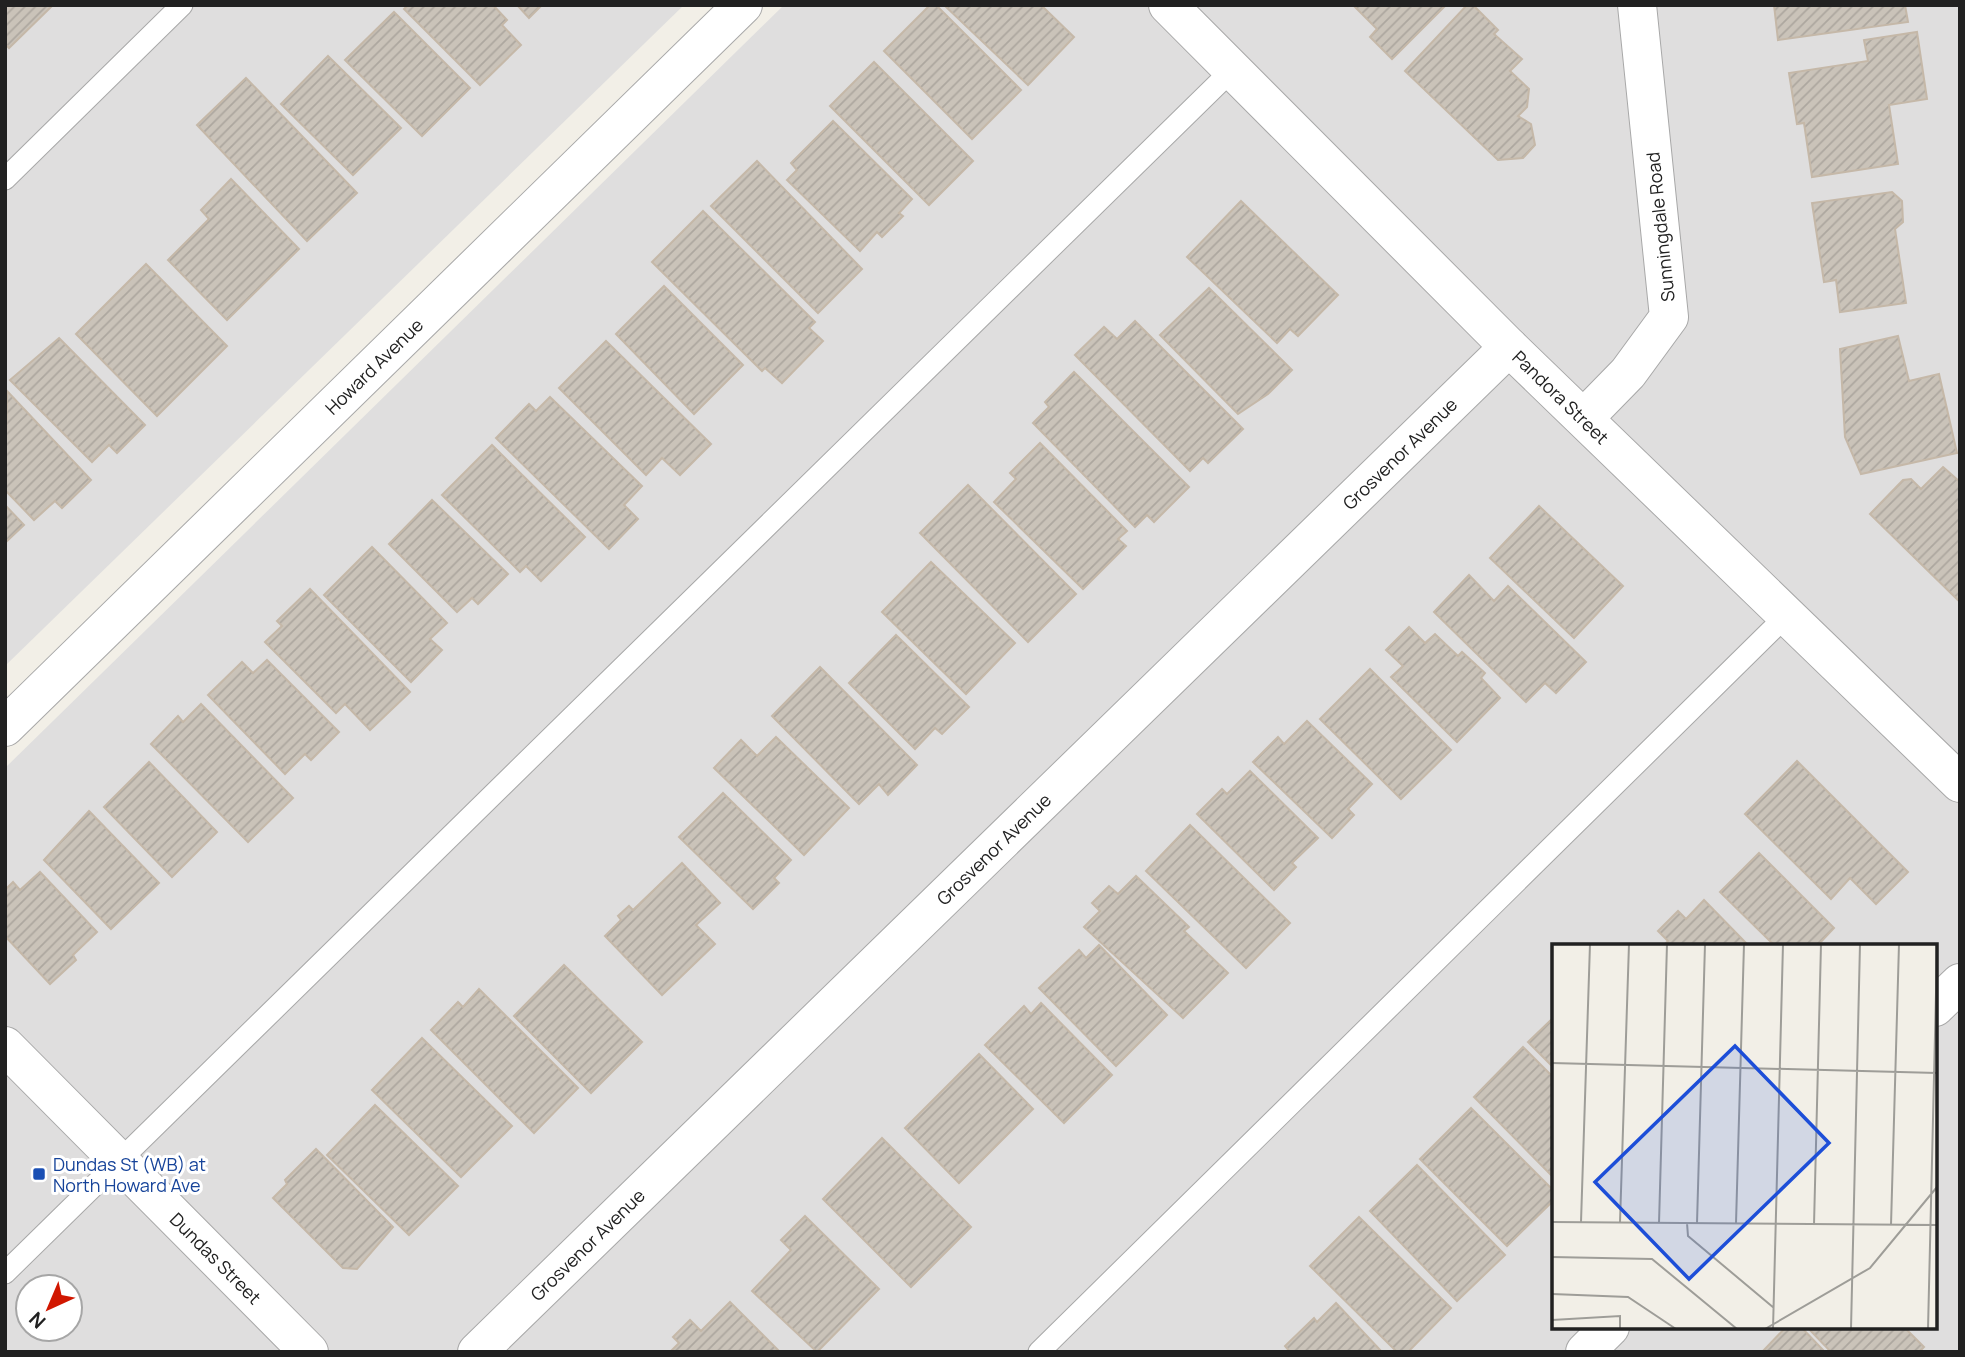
<svg xmlns="http://www.w3.org/2000/svg" width="1965" height="1357" font-family="Manrope,sans-serif">
<style>
.residential{fill:#dfdede;fill-rule:evenodd}
.building{fill:url(#building-hatch);stroke:#c5b8a8;stroke-width:2}
.lines{fill:none;stroke-linecap:round;stroke-linejoin:round}
.service-casing{stroke:#a8a8a8;stroke-width:23}
.minor-casing{stroke:#a8a8a8;stroke-width:40}
.tertiary-casing{stroke:#a8a8a8;stroke-width:40}
.service{stroke:#fff;stroke-width:21}
.minor{stroke:#fff;stroke-width:38}
.tertiary{stroke:#fff;stroke-width:38}
.transit-dot{fill:#1a4fb4;stroke:#fff;stroke-width:2.5}
.labels{text-anchor:middle;dominant-baseline:central;stroke-width:6;stroke-linejoin:round;paint-order:stroke}
.street-label{font-size:18px;fill:#212121;stroke:#fff}
.transit-label{font-size:18px;fill:#164399;stroke:#fff;text-anchor:start}
.inset-road{fill:none;stroke:#9e9d98;stroke-width:2}
.view{fill:#1d4ed8;fill-opacity:0.15;stroke:#1d4ed8;stroke-width:3.5}
.inset-edge{fill:none;stroke:#212121;stroke-width:3.5}
</style>
<defs>
<pattern id="building-hatch" width="6" height="6" patternUnits="userSpaceOnUse" patternTransform="scale(1.75)"><rect width="6" height="6" fill="#cac3b9"/><path d="M-1 1l2-2M0 6l6-6M5 7l2-2" fill="none" stroke="#ada79f"/></pattern>
</defs>
<rect width="100%" height="100%" fill="#f2efe7"/>
<g class="residential">
<polygon points="5,5 684,5 5,666"/>
<path d="M784,5H1960V1352H5V768ZM1554,946H1935V1327H1554ZM28,1287H70V1329H28Z"/>
</g>
<g class="building">
<polygon points="5,5 53,5 9,48 5,44"/>
<polygon points="408,5 493,5 507,20 502,25 521,45 480,85 404,9"/>
<polygon points="517,5 542,5 529,18"/>
<polygon points="930,5 936,5 1021,90 972,139 884,51"/>
<polygon points="944,5 1041,5 1074,37 1028,85"/>
<polygon points="1353,5 1446,5 1392,59 1370,37 1377,29"/>
<polygon points="1467,5 1473,5 1498,30 1494,34 1522,59 1510,71 1529,89 1527,107 1518,116 1531,124 1535,145 1523,158 1498,160 1405,71"/>
<polygon points="1774,5 1905,5 1908,22 1778,40"/>
<polygon points="394,12 470,88 422,136 345,60"/>
<polygon points="1917,32 1927,99 1889,105 1898,164 1812,177 1804,123 1797,124 1789,73 1868,61 1864,40"/>
<polygon points="328,56 401,128 353,175 281,104"/>
<polygon points="874,62 973,161 929,205 830,106"/>
<polygon points="246,78 357,193 307,241 197,125"/>
<polygon points="833,121 912,199 899,213 903,216 882,237 877,232 860,251 787,180 797,170 791,163"/>
<polygon points="757,161 862,269 818,313 711,206"/>
<polygon points="231,179 299,249 227,320 168,260 209,219 201,210"/>
<polygon points="1892,192 1902,201 1903,222 1895,229 1906,303 1840,312 1836,280 1824,282 1812,203"/>
<polygon points="1241,201 1338,295 1298,336 1290,329 1277,343 1187,257"/>
<polygon points="703,211 815,322 809,328 823,341 782,383 765,368 762,371 652,262"/>
<polygon points="146,264 227,346 157,416 76,334"/>
<polygon points="664,286 743,365 694,414 616,334"/>
<polygon points="1209,288 1292,370 1268,394 1238,414 1160,335"/>
<polygon points="1135,321 1243,429 1208,463 1203,458 1190,471 1075,355 1104,327 1117,339"/>
<polygon points="1898,336 1909,381 1939,374 1957,453 1861,474 1845,437 1840,349"/>
<polygon points="59,338 145,425 117,453 109,445 92,462 10,380"/>
<polygon points="606,341 711,444 680,475 662,458 646,475 559,388"/>
<polygon points="1074,372 1189,487 1154,522 1147,515 1135,527 1033,423 1049,407 1045,402"/>
<polygon points="7,391 91,480 62,508 55,501 34,520 5,490"/>
<polygon points="550,397 642,486 624,505 638,519 609,549 496,438 529,404 536,411"/>
<polygon points="1040,443 1127,531 1118,539 1126,546 1083,589 994,502 1016,479 1010,473"/>
<polygon points="492,445 585,537 541,581 526,566 520,572 442,495"/>
<polygon points="1943,467 1960,482 1960,602 1870,514 1903,480 1911,479 1921,489"/>
<polygon points="968,485 1076,594 1028,642 920,533"/>
<polygon points="432,500 508,574 478,604 472,598 457,612 389,544"/>
<polygon points="5,505 24,525 5,543"/>
<polygon points="1539,506 1623,586 1574,638 1490,558"/>
<polygon points="372,547 447,623 430,639 442,650 411,682 324,595"/>
<polygon points="931,562 1015,643 966,694 882,612"/>
<polygon points="1469,575 1494,601 1508,586 1586,662 1556,693 1545,683 1526,702 1434,612"/>
<polygon points="310,589 410,692 370,730 345,704 336,713 265,642 282,626 277,621"/>
<polygon points="1409,627 1425,643 1435,634 1458,656 1462,652 1485,673 1481,678 1500,698 1457,742 1391,677 1403,666 1386,650"/>
<polygon points="896,635 969,707 942,734 935,728 915,749 849,683"/>
<polygon points="267,660 339,732 311,760 305,754 285,774 208,695 242,662 253,673"/>
<polygon points="820,667 917,765 888,795 879,784 859,804 772,716"/>
<polygon points="1370,669 1451,750 1401,799 1320,719"/>
<polygon points="201,704 293,798 248,842 151,744 178,716 183,722"/>
<polygon points="1307,721 1372,784 1348,809 1354,815 1332,838 1253,762 1278,737 1284,744"/>
<polygon points="776,737 849,808 804,855 714,768 741,740 757,756"/>
<polygon points="1797,761 1908,872 1876,904 1850,878 1831,899 1745,814"/>
<polygon points="149,762 217,832 172,877 104,807"/>
<polygon points="1250,771 1318,838 1292,863 1296,867 1274,890 1197,814 1222,789 1227,794"/>
<polygon points="723,793 791,860 774,878 779,883 753,909 679,837"/>
<polygon points="89,811 159,883 111,929 44,860"/>
<polygon points="1190,825 1290,923 1246,968 1146,871"/>
<polygon points="1759,853 1834,928 1817,946 1775,946 1720,892"/>
<polygon points="682,863 720,903 696,925 715,944 662,995 605,936 621,920 618,916 629,906 633,910"/>
<polygon points="40,872 97,932 73,955 76,960 50,984 5,936 5,890 13,882 20,890"/>
<polygon points="1136,876 1189,927 1184,931 1228,973 1183,1018 1084,927 1100,911 1092,903 1109,886 1118,894"/>
<polygon points="1704,900 1749,946 1663,946 1668,941 1658,931 1678,911 1686,919"/>
<polygon points="1099,945 1167,1015 1116,1066 1039,988 1079,950 1086,958"/>
<polygon points="564,965 642,1042 591,1093 514,1016"/>
<polygon points="479,989 578,1088 534,1133 431,1030 458,1002 463,1007"/>
<polygon points="1041,1003 1112,1075 1064,1123 985,1045 1024,1006 1031,1014"/>
<polygon points="1554,1017 1554,1068 1528,1042"/>
<polygon points="422,1038 512,1126 461,1177 372,1090"/>
<polygon points="1523,1047 1554,1078 1554,1178 1474,1097"/>
<polygon points="979,1054 1033,1109 959,1183 905,1128"/>
<polygon points="375,1105 458,1186 409,1235 327,1155"/>
<polygon points="1471,1108 1554,1191 1554,1200 1507,1246 1420,1159"/>
<polygon points="882,1138 971,1227 911,1287 823,1199"/>
<polygon points="316,1149 393,1227 357,1269 343,1268 273,1198 287,1184 285,1180"/>
<polygon points="1417,1165 1505,1255 1457,1301 1370,1211"/>
<polygon points="805,1216 879,1289 817,1352 752,1291 791,1250 781,1240"/>
<polygon points="1359,1217 1451,1308 1408,1352 1397,1352 1310,1266"/>
<polygon points="730,1302 780,1352 670,1352 679,1343 673,1337 690,1320 701,1331"/>
<polygon points="1336,1303 1382,1352 1290,1352 1285,1346 1314,1318 1317,1322"/>
<polygon points="1786,1327 1801,1327 1825,1352 1762,1352"/>
<polygon points="1807,1327 1904,1327 1924,1347 1919,1352 1831,1352"/>
</g>
<g class="lines">
<g class="service-casing">
<g id="service">
<polyline points="5,179 182,5"/>
<polyline points="5,1273 1232,70"/>
<polyline points="1039,1352 1788,614"/>
</g>
</g>
<g class="minor-casing">
<g id="minor">
<path id="s1" d="M1168,5L1509,347L1960,783"/>
<polyline points="1584,418 1628,373 1669,317 1637,5"/>
<path id="s2" d="M5,727L743,5"/>
<polyline points="1935,1007 1960,983"/>
<path id="s3" d="M477,1352L1509,347"/>
<polyline points="1585,1352 1610,1327"/>
</g>
</g>
<g class="tertiary-casing">
<g id="tertiary">
<path id="s4" d="M5,1046L309,1352"/>
</g>
</g>
<use href="#service" class="service"/>
<use href="#minor" class="minor"/>
<use href="#tertiary" class="tertiary"/>
</g>
<rect class="transit-dot" x="32" y="1167" width="14" height="14" rx="3.5"/>
<g class="labels">
<g class="street-label">
<text transform="translate(1660 227) rotate(-96)">Sunningdale Road</text>
<text stroke="none"><textPath href="#s2" startOffset="516">Howard Avenue</textPath></text>
<text stroke="none"><textPath href="#s1" startOffset="555">Pandora Street</textPath></text>
<text stroke="none"><textPath href="#s3" startOffset="1288">Grosvenor Avenue</textPath></text>
<text stroke="none"><textPath href="#s3" startOffset="721">Grosvenor Avenue</textPath></text>
<text stroke="none"><textPath href="#s3" startOffset="154">Grosvenor Avenue</textPath></text>
<text stroke="none"><textPath href="#s4" startOffset="299">Dundas Street</textPath></text>
</g>
<g class="transit-label">
<text x="53" y="1164">Dundas St (WB) at<tspan x="53" dy="21">North Howard Ave</tspan></text>
</g>
</g>
<g transform="translate(1552 944)">
<rect width="385" height="385" fill="#f2efe7"/>
<path class="inset-road" d="M0,119L385,129M0,278L385,281M29,278L38,0M68,278L77,0M107,279L115,0M135,279L136,292L222,364M145,279L153,0M184,279L192,0M262,281L269,0M339,281L347,0M0,313L100,315L185,385M0,350L76,353L124,385M0,376L68,372V385M213,385L318,324L385,243M221,385L231,0M299,385L308,0M376,385L385,7"/>
<path class="view" d="M183,102L277,199L137,335L43,238Z"/>
<rect width="385" height="385" class="inset-edge"/>
</g>
<rect width="1965" height="1357" fill="none" stroke="#212121" stroke-width="14"/>
<g transform="translate(49 1308) rotate(224)"><circle r="33" fill="#ffffff" stroke="#a6a6a6" stroke-width="2"/>
<path d="M0-5L12 26L0 18L-12 26Z" fill="#d11700"/>
<text y="-10" font-size="19" font-weight="bold" text-anchor="middle" fill="#212121">N</text>
</g>
</svg>
